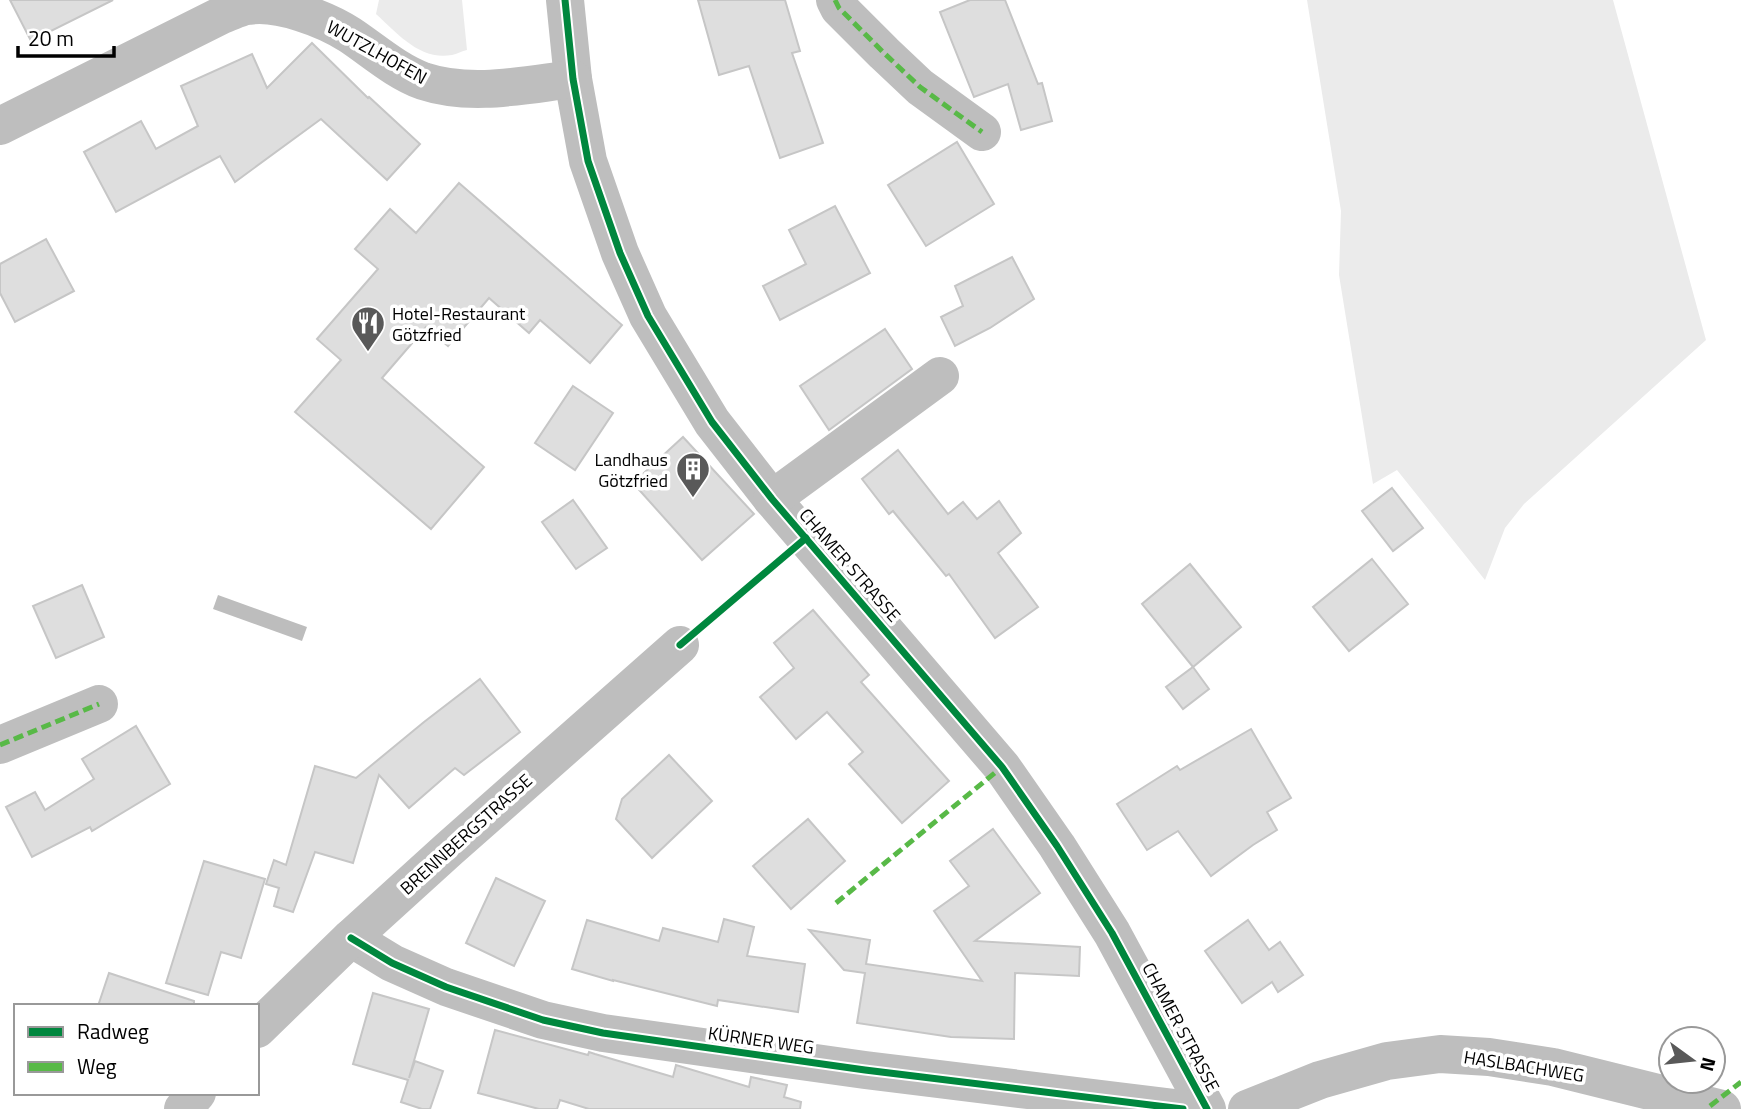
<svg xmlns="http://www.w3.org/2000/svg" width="1741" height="1109" font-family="'Titillium Web',sans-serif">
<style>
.green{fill:#ebebeb}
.water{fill:#bdbdbd}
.building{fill:#dedede;stroke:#c6c6c6;stroke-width:2}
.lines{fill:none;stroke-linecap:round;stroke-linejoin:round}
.minor{stroke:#bebebe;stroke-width:38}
.quiet{stroke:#58b947;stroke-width:5;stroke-dasharray:10 5;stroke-linecap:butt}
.cycleway-casing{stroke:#fff;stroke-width:11}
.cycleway{stroke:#00873e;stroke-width:7}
.labels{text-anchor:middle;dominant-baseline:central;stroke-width:7;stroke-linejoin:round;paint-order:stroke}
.street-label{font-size:18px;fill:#000;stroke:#fff}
.poi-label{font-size:18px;fill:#000;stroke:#fff;text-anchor:start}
</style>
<rect width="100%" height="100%" fill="#fff"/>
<g class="green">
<path d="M379,0H462L467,50C462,51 457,54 452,55C420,61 397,33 376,14Z"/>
<polygon points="1307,0 1613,0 1706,340 1524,504 1505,528 1485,580 1397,470 1373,484 1339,275 1341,211"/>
</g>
<polygon class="water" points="218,595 307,627 302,641 213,609"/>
<g class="building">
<polygon points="10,0 113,0 31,41"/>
<polygon points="698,0 785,0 800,51 792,53 823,143 780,158 749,66 719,75"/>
<polygon points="970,0 1005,0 1038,84 1042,83 1052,121 1021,130 1008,84 974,97 940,12"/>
<polygon points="312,43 368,98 369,97 420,144 387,180 321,119 235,182 220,156 116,212 84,152 141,121 156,149 198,126 181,86 252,54 267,88"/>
<polygon points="957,142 994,204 926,246 888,185"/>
<polygon points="459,183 622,325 590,363 540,320 529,333 489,298 448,346 426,327 382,378 484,467 431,529 295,412 341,360 317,339 378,269 355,249 390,209 416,233"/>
<polygon points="835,206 870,273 780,320 763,286 806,264 789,230"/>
<polygon points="46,239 74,291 15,322 0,293 0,264"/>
<polygon points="1012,257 1034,299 990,328 955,346 941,317 963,306 955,286"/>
<polygon points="885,329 912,369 829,430 800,386"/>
<polygon points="573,386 613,413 575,470 535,443"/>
<polygon points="683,437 754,514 702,560 633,483"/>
<polygon points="898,450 948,514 963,502 977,519 999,501 1021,533 998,553 1038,607 995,638 949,574 946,576 893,511 889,514 862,479"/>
<polygon points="1392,488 1423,528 1393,551 1362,511"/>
<polygon points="573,500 607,548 576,569 542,522"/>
<polygon points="1372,559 1408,604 1349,651 1313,607"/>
<polygon points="1190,564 1241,627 1193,667 1142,604"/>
<polygon points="82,585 104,637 56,658 33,606"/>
<polygon points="813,610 869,675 861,682 949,781 902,823 849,764 863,752 827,712 796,739 760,697 794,668 774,643"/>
<polygon points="1193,667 1209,689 1183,709 1166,687"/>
<polygon points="480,679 520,732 464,775 455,768 409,808 379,775 353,863 315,852 293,912 274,906 279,888 266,884 274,860 286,865 315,766 356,778 424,722"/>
<polygon points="136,726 170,784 92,831 90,827 32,857 6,807 35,792 45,810 94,779 82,759"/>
<polygon points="1251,729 1291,798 1267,812 1277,830 1253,845 1211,876 1178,831 1147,850 1117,804 1177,766 1180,770"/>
<polygon points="669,755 712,801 652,858 616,819 622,799"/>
<polygon points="808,819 845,861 791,909 753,866"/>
<polygon points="993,829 1040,893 975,941 1080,947 1079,976 1015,973 1014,1039 951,1037 857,1023 865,973 844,970 809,930 870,940 866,964 982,981 934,911 969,886 950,861"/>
<polygon points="204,861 265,879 241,958 221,952 208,995 166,983"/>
<polygon points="496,878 545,901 514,966 466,943"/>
<polygon points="724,919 754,927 747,956 805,964 798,1012 718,1000 717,1006 613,980 613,981 572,969 587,920 659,941 663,928 718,942"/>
<polygon points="1248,920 1269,950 1280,942 1303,975 1278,992 1272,982 1242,1003 1205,951"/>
<polygon points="109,973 194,1001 194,1006 98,1006"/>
<polygon points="373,993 429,1009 409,1078 415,1061 443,1071 430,1109 422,1109 401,1102 408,1080 353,1064"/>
<polygon points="495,1030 588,1055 589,1052 595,1054 673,1077 676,1065 749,1087 751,1077 787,1085 784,1097 801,1102 800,1109 589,1109 560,1100 557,1109 539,1109 478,1093"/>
</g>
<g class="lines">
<g class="minor">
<polyline points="565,0 573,79 588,161 620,253 648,316 712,422 772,499 1002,767 1057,846 1112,933 1207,1109"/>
<polyline points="835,0 839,8 884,53 920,87 982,132"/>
<path d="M0,126L222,15C231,12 240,7 248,6C278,1 325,19 350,35C374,51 396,71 423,81C471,97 524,85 573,79"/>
<polyline points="772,499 940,376"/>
<polyline points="0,745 99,704"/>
<polyline points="351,938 392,963 446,987 543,1020 603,1033 865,1070 1183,1109"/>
<polyline points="257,1029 351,938 449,849 680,645"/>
<polyline points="183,1109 197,1093"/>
<polyline points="1247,1109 1320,1080 1387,1061 1440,1054 1489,1057 1553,1067 1722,1109"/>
</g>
<g class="quiet">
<polyline points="835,0 839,8 884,53 920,87 982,132"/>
<polyline points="0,745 99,704"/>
<polyline points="836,903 1002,767"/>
<polyline points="1710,1106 1741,1082"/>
</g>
<g class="cycleway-casing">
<g id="cycleway">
<polyline points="565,0 573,79 588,161 620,253 648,316 712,422 772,499 1002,767 1057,846 1112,933 1207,1109"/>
<polyline points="680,645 806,538"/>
<polyline points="351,938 392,963 446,987 543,1020 603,1033 865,1070 1183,1109"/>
</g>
</g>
<use href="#cycleway" class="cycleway"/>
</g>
<defs>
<g id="restaurant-pin" transform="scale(1.75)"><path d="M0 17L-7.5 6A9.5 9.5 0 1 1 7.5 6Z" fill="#595959" stroke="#fff"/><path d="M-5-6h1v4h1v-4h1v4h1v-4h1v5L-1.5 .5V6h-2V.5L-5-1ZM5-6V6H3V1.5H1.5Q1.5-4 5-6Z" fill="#fff"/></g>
<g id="building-pin" transform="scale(1.75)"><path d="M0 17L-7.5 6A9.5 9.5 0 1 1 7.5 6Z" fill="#595959" stroke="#fff"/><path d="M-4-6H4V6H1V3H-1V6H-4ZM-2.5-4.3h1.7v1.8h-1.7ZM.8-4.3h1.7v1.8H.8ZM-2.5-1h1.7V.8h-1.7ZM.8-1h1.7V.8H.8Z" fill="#fff"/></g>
</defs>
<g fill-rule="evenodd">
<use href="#restaurant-pin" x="368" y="323"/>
<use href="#building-pin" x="693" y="469"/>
</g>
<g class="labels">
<g class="street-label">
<text transform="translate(377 52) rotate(29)">WUTZLHOFEN</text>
<text transform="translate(850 565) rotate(49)">CHAMER STRASSE</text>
<text transform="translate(466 834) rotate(-42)">BRENNBERGSTRASSE</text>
<text transform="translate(1181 1027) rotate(62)">CHAMER STRASSE</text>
<text transform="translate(761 1040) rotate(8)">KÜRNER WEG</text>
<text transform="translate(1524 1066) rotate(9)">HASLBACHWEG</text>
</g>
<g class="poi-label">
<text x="392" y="313">Hotel-Restaurant<tspan x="392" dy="21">Götzfried</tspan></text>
<text x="668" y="459" text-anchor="end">Landhaus<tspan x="668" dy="21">Götzfried</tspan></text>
</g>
</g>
<rect x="14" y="1004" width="245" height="91" fill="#ffffff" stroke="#999999" stroke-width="2"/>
<rect x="28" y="1027" width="35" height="10" fill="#00873e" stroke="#999999" stroke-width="2"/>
<text x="77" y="1039" font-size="21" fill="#000000">Radweg</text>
<rect x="28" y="1062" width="35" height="10" fill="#58b947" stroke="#999999" stroke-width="2"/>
<text x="77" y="1074" font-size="21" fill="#000000">Weg</text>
<g transform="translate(1692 1060) rotate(105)"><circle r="33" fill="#ffffff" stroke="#999999" stroke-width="2"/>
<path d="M0-5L12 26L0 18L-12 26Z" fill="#595959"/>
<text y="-10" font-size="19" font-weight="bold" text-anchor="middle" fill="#000000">N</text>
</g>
<path d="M18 46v10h96v-10" fill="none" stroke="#000000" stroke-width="3.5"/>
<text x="28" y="46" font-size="21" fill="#000000" stroke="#ffffff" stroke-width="5" paint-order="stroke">20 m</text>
</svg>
